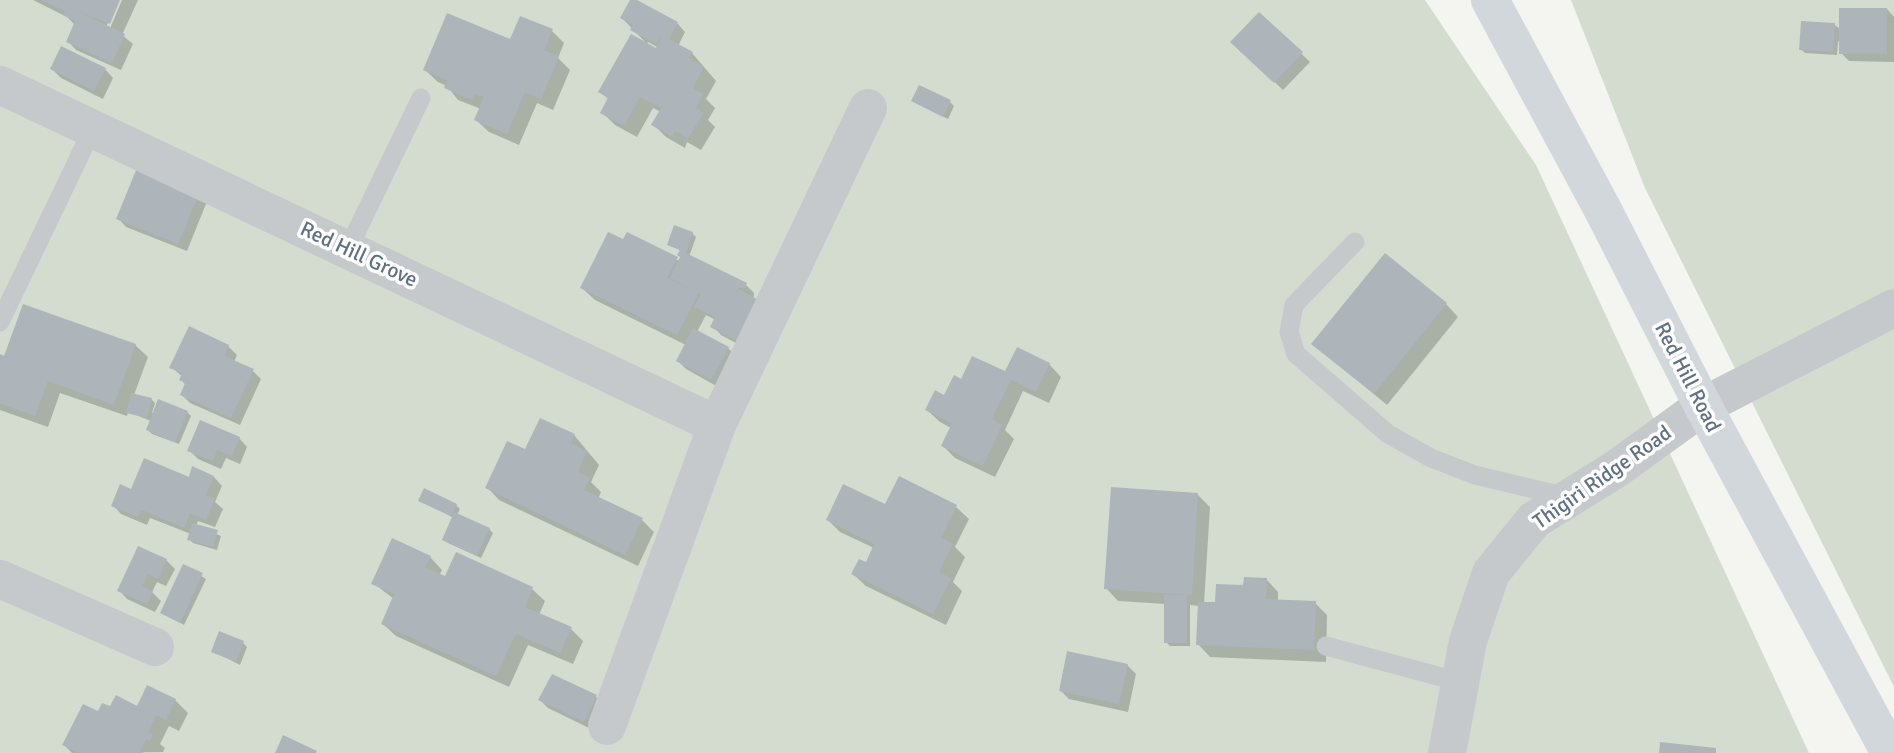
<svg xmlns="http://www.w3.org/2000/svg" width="1894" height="753" font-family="Signika,sans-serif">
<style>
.green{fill:#d4dcd0}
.shadow{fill:#0003;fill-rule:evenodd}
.building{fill:#aeb5ba}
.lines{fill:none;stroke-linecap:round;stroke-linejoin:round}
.service{stroke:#c6c9cc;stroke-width:19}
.minor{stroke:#c6c9cc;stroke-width:38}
.tertiary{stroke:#c6c9cc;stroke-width:38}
.secondary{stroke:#d2d7dc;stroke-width:38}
.labels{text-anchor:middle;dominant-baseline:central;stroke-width:7;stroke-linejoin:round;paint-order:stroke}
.street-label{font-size:21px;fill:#617083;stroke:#fff}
</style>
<rect width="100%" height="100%" fill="#f4f4f0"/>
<g class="green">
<polygon points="0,0 1425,0 1536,165 1809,753 0,753"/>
<polygon points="1571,0 1894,0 1894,687 1645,188"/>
</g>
<g class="shadow">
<polygon points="33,0 119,0 104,31 108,33 122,0 138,0 122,35 133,44 121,70 76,50 68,41 75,25 67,17"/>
<path d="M632,0L677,23L685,32L678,46L692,53L716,81L706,99L715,108L708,120L715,127L701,150L687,142L685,148L666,137L654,125L661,112L653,108L637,137L615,125L602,112L609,100L601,92L646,43L622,18ZM648,42L659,48L656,50L646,45Z"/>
<polygon points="1887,9 1894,17 1894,62 1849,61 1841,53 1841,42 1838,41 1837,55 1805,53 1801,49 1835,25 1841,30"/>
<polygon points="1260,14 1310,62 1283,90 1233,42"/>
<polygon points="552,31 564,43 558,58 570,70 553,110 537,103 519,145 489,132 476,120 481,109 458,100 447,86 438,82 425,70"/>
<polygon points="52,69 105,69 113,78 103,99 61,78"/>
<polygon points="913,101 950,102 954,106 948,119"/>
<polygon points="140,165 208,199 187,251 126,227 118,218"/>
<path d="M692,233L696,237L689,257L746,285L754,293L749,350L721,335L713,326L716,320L706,315L697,332L728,348L737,357L720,388L686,369L678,361L686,345L595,300L582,288L624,241L680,261L681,251L669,244ZM731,288L723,309L718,307Z"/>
<polygon points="1446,304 1458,317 1387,405 1314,344"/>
<polygon points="135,345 148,357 134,395 151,399 155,403 152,413 187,412 191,416 179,444 152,434 148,430 151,421 128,412 127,416 60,393 48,427 0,410 0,356"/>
<polygon points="228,346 237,355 234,362 253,371 261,379 240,425 190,403 182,395 186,385 181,380 183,377 171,367"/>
<polygon points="1049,364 1061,377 1049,403 1023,391 1005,430 1014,439 995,477 955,458 943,446 951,428 940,422 927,410 962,381"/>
<polygon points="574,435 599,465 591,482 601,492 598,499 642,520 654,532 638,566 499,500 487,487 525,451"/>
<polygon points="239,438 247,447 240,464 226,458 221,469 198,459 190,451"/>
<polygon points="214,477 222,486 215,502 223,509 215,527 198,521 196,526 221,536 217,550 193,543 189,539 191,534 150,518 147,525 121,514 113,505 132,492"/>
<polygon points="1197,494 1210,507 1204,604 1217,604 1266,579 1278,592 1278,601 1315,603 1327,615 1326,662 1210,657 1198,644 1199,606 1190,605 1190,646 1170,646 1166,642 1166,604 1118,601 1106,588"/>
<polygon points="420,501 456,505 460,509 457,515 489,529 493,533 481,558 448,543 444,539 454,518"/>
<polygon points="886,506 956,507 969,519 955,547 965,557 953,582 962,591 946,625 866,586 853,574 866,565 874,548 840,532 828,520"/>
<polygon points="456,555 532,589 545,601 539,615 571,629 583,641 573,664 528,645 509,687 396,636 383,624 394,599 373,583 430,557 442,570 439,576 445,578"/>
<polygon points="166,560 175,569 166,586 157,582 152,592 161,601 155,612 127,599 119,590"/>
<polygon points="184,566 206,579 184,625 163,613"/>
<polygon points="243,643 247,647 240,665 213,651"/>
<polygon points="1127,665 1136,674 1128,712 1069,699 1061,691"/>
<polygon points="552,676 596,697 605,705 593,730 548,708 540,700"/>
<polygon points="175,700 188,713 179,731 169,726 160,744 165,748 163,752 72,753 64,745 99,713"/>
</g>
<g class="building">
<polygon points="41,0 120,0 110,24 79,12 125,34 112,63 66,42 75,21 63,15 65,11"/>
<polygon points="630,0 637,0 678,22 669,39 693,52 689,58 704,67 693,88 703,94 696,108 703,113 688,139 675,131 672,137 651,125 661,108 640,97 624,126 600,113 608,98 598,92 631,34 656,48 663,35 656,44 630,30 633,25 620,18"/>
<rect x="1839" y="8" width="48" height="46"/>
<polygon points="1259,12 1303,52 1274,83 1230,42"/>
<polygon points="447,13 510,39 520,16 553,29 544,50 559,56 541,99 525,92 507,134 474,120 484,97 474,94 472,100 444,88 447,80 423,70"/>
<polygon points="1801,21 1835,23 1833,52 1799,50"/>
<polygon points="61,46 106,68 94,91 50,69"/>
<polygon points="919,85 951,100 943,117 911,101"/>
<polygon points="139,163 201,189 178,244 116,219"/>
<polygon points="674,225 693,232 686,253 747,283 744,289 739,287 733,298 739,289 769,306 740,343 710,327 726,295 715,317 694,307 701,294 699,292 677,335 580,288 608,232 623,239 627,232 678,257 667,278 693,290 670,278 680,257 677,255 680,250 667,245"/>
<polygon points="1385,253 1447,303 1374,394 1311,344"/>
<polygon points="23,304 136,344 114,405 48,381 35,416 0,403 0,354 4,356"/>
<polygon points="189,326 229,345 224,356 254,369 231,418 180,395 185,383 179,380 182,373 169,368"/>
<polygon points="693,328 729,347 711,380 676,361"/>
<polygon points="1017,347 1050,363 1036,392 1011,380 992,419 1002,425 983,466 941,446 952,423 925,410 935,390 944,395 954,375 961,379 972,356 1005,371"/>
<polygon points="131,393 152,398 147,418 126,413"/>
<polygon points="158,399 188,411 175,442 146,430"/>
<polygon points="540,418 575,434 571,443 587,451 578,472 590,478 584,490 643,518 625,555 485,488 507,441 525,449"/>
<polygon points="200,420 240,437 232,456 217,450 213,461 187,451"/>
<polygon points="144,458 189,477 192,466 214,476 206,495 215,499 206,520 190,513 184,528 142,510 138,517 111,506 120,484 131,489"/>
<polygon points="899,476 957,505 941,538 953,544 939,572 951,578 933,614 851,574 859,559 866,562 874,544 826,520 843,484 885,504"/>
<polygon points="1111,487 1198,493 1192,595 1104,589"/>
<polygon points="424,488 457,504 451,516 418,501"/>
<polygon points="454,512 490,528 477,556 442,540"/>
<polygon points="192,523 218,530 213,547 187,540"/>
<polygon points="392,538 431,556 425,567 445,576 456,552 533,587 525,607 572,627 560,653 516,634 496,676 381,624 394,594 371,584"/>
<polygon points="138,546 167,559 158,579 148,574 142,586 153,591 147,604 117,591"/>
<polygon points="183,564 203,573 180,623 160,613"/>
<polygon points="1244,577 1267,578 1266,599 1316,601 1314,650 1196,645 1198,602 1215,602 1216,584 1243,585"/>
<rect x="1164" y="595" width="23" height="48"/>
<polygon points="219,631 244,641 236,662 211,652"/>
<polygon points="1067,651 1128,664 1119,704 1059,691"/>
<polygon points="552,674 597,695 584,722 538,700"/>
<polygon points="147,685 176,699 166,720 156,715 148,732 153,734 150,741 146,739 140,751 144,753 78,753 62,745 83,704 98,711 102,703 110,706 116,695 137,706"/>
<polygon points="283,735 317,751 316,753 275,753"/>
<polygon points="1660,742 1716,748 1716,753 1659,753"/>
</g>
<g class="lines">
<g class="service">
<polyline points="1355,242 1294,305 1289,332 1296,354 1388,434 1431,458 1475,475 1567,497"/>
<polyline points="348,249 421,98"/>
<polyline points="0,322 93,128"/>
<polyline points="1326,646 1460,682"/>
</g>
<g class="minor">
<polyline points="0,85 717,425"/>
<polyline points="1703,406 1894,308"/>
<polyline points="0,579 155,647"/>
<polyline points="607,726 717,425 868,108"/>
</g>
<polyline class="tertiary" points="1447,753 1468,641 1491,573 1534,520 1616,469 1703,406"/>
<polyline class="secondary" points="1490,0 1603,210 1703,406 1890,753"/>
</g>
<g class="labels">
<g class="street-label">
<text transform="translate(359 254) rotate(25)">Red Hill Grove</text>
<text transform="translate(1688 377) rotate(63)">Red Hill Road</text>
<text transform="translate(1602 477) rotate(-35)">Thigiri Ridge Road</text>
</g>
</g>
</svg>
